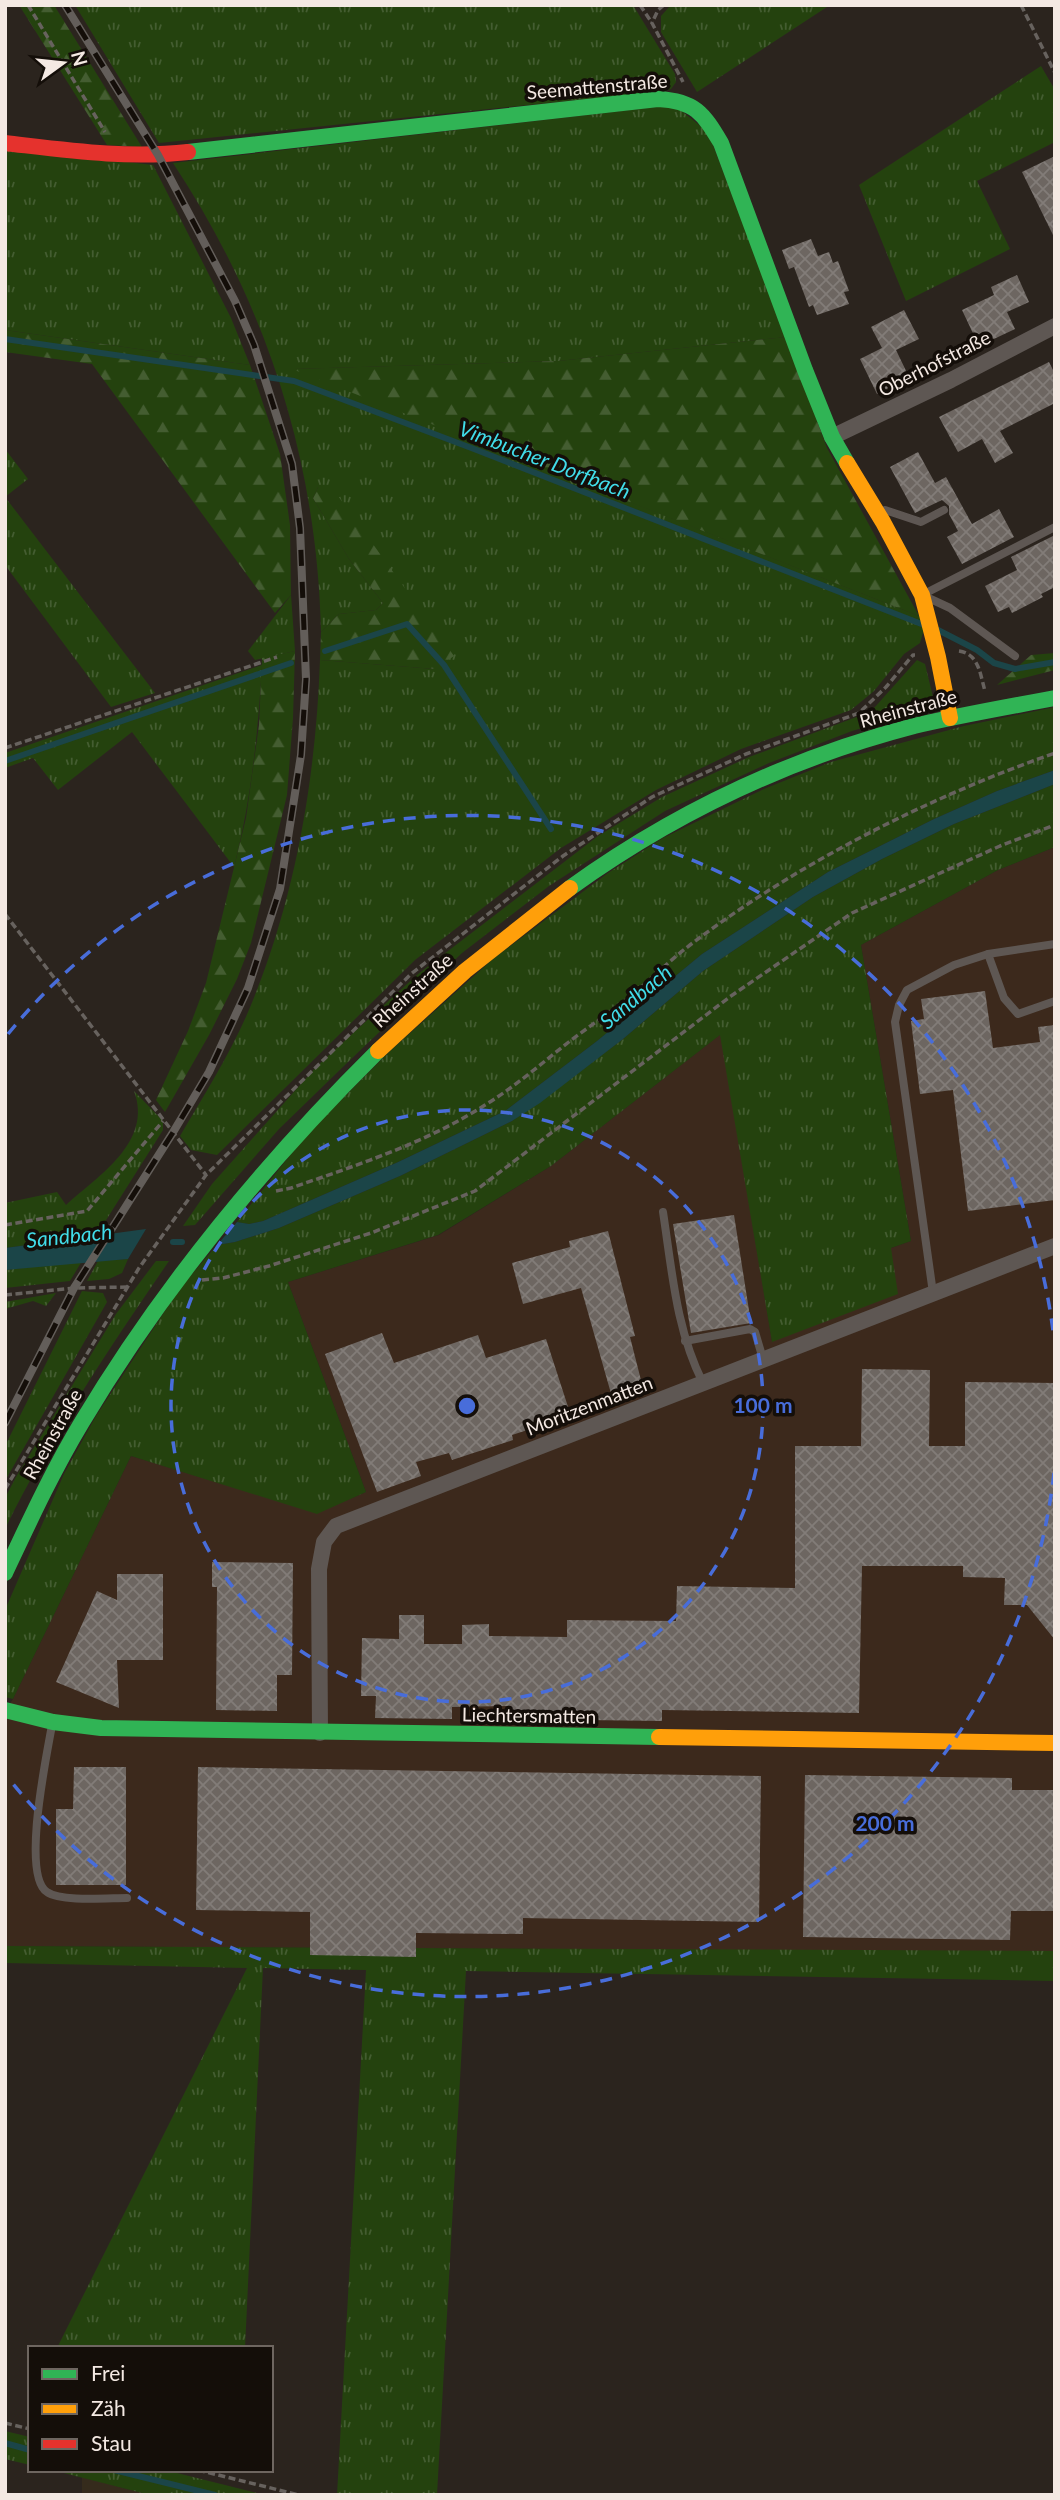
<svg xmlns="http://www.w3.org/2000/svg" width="1060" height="2500" font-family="Lato,sans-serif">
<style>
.commercial{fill:#352b1c}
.built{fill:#3c291c}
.grass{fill:url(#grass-tufts)}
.forest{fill:url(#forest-firs)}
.water{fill:#1b4548}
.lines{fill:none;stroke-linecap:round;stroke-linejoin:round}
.stream{stroke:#1b4548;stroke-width:6}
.building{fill:url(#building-cross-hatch)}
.path{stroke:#67625e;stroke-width:3.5;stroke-dasharray:7 3.5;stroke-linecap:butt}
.lane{stroke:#5e5753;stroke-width:8}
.street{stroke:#5e5753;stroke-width:16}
.fast{stroke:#30b455;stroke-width:16}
.slow{stroke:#ff9f0a;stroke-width:16}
.jam{stroke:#e5322d;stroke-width:16}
.rail-casing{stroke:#635e5a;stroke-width:8}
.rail{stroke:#140e09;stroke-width:5;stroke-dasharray:16;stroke-linecap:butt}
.ring{fill:none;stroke:#486dda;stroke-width:3.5;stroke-dasharray:12 9}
.labels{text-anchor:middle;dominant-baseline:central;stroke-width:7;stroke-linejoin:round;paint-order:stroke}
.street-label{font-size:19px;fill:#f4e9e3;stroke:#140e09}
.water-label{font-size:21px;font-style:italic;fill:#41dce9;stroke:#140e09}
.centre{fill:#486dda;stroke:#140e09;stroke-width:3.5}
.ring-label{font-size:21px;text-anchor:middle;font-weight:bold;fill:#486dda;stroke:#140e09;stroke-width:7;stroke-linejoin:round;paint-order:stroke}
</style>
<defs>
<pattern id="grass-tufts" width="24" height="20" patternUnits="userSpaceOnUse" patternTransform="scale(1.75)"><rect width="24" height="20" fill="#24420e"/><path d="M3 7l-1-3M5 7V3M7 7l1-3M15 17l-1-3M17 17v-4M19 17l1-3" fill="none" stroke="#445d31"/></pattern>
<pattern id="forest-firs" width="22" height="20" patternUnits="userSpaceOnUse" patternTransform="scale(1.75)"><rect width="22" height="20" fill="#24420e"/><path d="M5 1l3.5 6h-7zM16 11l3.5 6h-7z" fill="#445d31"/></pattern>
<pattern id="building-cross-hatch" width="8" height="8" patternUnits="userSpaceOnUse" patternTransform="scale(1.75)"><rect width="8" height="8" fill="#6d6661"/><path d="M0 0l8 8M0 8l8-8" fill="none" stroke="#827c78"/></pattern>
</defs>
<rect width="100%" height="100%" fill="#2b241e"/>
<polygon class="commercial" points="82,2477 150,2495 82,2495"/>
<polygon class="built" points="1055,847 1055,1952 5,1946 5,1711 13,1699 131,1456 317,1513 366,1492 288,1282 439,1235 551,1166 721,1034 772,1341 891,1248 911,1241 861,945 998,870"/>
<g class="grass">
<polygon points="75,5 633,5 675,74 676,82 671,89 663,91 159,143"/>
<polygon points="671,5 826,5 827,7 697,92 661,32 661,16"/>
<polygon points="1041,66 1055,90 1055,142 977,181 1010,249 906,301 859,185"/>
<path d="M674,105L708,132L786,337L558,361L294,369L919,616L924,629L920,643L904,654L874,691L851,710L741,749L656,790L561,848L415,960L217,1155L191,1150L180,1136C207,1090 236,1045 255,995C297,889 316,774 320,660L435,669L318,487L313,498L349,559L383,603L376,610L339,614L321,632C317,461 267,305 173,163Z"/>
<polygon points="5,148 153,165 231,318 250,365 5,330"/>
<polygon points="5,449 28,479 5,497 155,693 111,707 5,565"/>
<polygon points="291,595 295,651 255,660 248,651"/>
<polygon points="917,660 925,664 933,697 923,710 852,731 769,763 665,811 549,886 462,953 347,1063 279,1129 195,1225 183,1226 212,1184 317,1066 418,974 598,836 662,797 749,757 862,715 875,707"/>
<path d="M262,665C258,734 251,801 234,867L132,732L58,790L33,758L5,768V753Z"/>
<polygon points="1055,707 1055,770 997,791 934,819 828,872 702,954 597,1041 505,1111 396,1163 263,1221 249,1224 237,1222 307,1134 389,1052 493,959 608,873 663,838 764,789 831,762 964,726"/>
<polygon points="1055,784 1055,847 998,870 861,945 911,1241 891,1248 898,1294 772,1342 720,1035 551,1166 438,1235 288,1282 366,1492 317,1514 131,1456 13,1699 5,1697 5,1610 64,1474 96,1416 180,1288 217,1245 235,1242 279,1228 400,1176 512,1121 540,1102 623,1039 703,971 813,897 882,859 954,824"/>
<path d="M134,1091L163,1121V1130L96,1236L5,1248V1203L57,1192L66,1205C99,1175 153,1142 134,1091Z"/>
<polygon points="128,1259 122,1273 109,1279 87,1281 98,1261"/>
<polygon points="82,1261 70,1281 5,1288 5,1270"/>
<path d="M156,1261H169C110,1347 51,1435 5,1529V1498L16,1477L116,1314Z"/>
<polygon points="82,1291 103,1293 107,1302 5,1481 5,1446"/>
<polygon points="56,1293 46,1306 33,1301 5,1309 5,1302"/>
<polygon points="5,1946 1055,1951 1055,1981 466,1971 437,2495 337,2495 366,1970 263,1968 245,2348 57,2348 247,1968 5,1963"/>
<polygon points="5,2431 30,2437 30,2465 5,2459"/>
<polygon points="52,2470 165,2470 265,2495 150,2495"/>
</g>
<g class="forest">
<polygon points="19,5 54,5 142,147 107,145"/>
<polygon points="5,330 250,365 280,454 290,525 291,595 275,613 92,364 5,352"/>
<polygon points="786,337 827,448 919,616 292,369 558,361"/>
<polygon points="318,487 333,489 454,656 435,669 320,660 321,632 339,614 376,610 383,603 349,559 313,498"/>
<polygon points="295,651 293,718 287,795 251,943 237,979 209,1035 165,1112 156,1100 188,1031 206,983 246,818 259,725 262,658"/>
<polygon points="1055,653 1055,670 997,685 1031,655"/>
</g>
<g class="water">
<polygon points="1055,770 1055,784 954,824 882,859 813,897 703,971 623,1039 540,1103 512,1121 400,1176 279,1228 235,1242 217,1245 237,1222 249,1224 263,1221 396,1163 505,1111 597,1041 702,954 828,872 934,819 997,791"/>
<polygon points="146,1229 128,1259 5,1270 5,1248"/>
</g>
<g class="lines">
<g class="stream">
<polyline points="5,339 294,381 474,449 924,625"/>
<polyline points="938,630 977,650 994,663 1015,669 1055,662"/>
<polyline points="325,651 407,624 444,665 551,829"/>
<polyline points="5,761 291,663"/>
<polyline points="173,1242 182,1242"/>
<polyline points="5,2443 30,2450"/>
<polyline points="114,2470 215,2495"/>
</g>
</g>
<g class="building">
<polygon points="1055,156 1055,239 1022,172"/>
<polygon points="811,239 818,256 829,252 833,263 838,261 849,291 844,292 849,304 817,315 813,305 809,307 794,267 789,269 782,250"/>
<polygon points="1017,275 1029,302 1007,312 1015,329 979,346 962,310 994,295 991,287"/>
<polygon points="904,310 919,339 896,350 909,377 877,394 860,359 882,348 871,327"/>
<polygon points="1049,362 1055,374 1055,403 1000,431 1013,453 995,463 982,439 958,452 939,417"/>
<polygon points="918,452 935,483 946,477 972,524 999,509 1014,537 962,564 947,537 958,531 949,514 949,506 942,500 915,513 890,467"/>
<polygon points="1055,535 1055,587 1041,594 1043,597 1012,613 1009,607 998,612 985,586 1017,570 1011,557"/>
<polygon points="985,991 993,1048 1040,1042 1038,1027 1055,1025 1055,1200 968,1211 953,1090 920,1094 911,1021 924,1019 921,999"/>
<polygon points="734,1215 751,1323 691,1333 673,1224"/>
<polygon points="608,1231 635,1336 630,1337 643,1388 612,1397 581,1288 523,1304 512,1263 570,1247 569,1241"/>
<polygon points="382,1333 394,1363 478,1335 486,1358 546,1339 571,1416 512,1435 513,1440 452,1460 449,1453 416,1462 421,1476 377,1492 325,1354"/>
<polygon points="862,1369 930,1370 929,1446 965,1446 965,1382 1055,1383 1055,1640 1027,1605 1004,1605 1005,1578 963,1577 963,1566 862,1566 859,1713 662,1710 662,1721 507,1719 507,1706 452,1707 452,1719 375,1718 376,1696 361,1696 362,1638 399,1639 399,1615 424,1615 424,1644 462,1644 462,1625 489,1624 489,1636 567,1637 567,1620 676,1621 677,1586 795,1588 795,1446 861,1446"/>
<polygon points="212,1562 293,1563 292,1675 277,1675 277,1711 216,1710 217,1587 212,1587"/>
<polygon points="117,1574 163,1574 163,1660 117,1660 119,1708 56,1682 97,1591 117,1600"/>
<polygon points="74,1767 126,1767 126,1885 56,1885 56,1809 73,1809"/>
<polygon points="198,1767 761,1776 759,1922 523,1918 523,1934 416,1933 416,1957 310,1955 310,1912 196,1910"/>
<polygon points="805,1775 1012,1778 1012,1790 1055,1790 1055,1911 1011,1911 1010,1940 803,1937"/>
</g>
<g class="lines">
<g class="path">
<polyline points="28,5 105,132"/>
<polyline points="640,5 652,23"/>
<polyline points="664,5 658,10 652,23 683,82"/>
<polyline points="1021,5 1055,73"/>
<path d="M959,651C979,654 980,674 985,691"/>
<polyline points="5,748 277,657"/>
<polyline points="5,914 206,1175"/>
<path d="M276,1191L291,1188C357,1165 426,1143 485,1105C516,1086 542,1063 570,1041C590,1026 610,1012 630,997C650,980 669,961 690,945C798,863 927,798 1055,753"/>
<polyline points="5,1225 87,1211 163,1121"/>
<polyline points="202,1280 223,1278 269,1266 371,1233 475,1191 731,996 852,913 1000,846 1055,825"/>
<polyline points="5,1295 74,1288 128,1287"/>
<polyline points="5,1489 139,1268 206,1175 411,974 563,856 652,797 746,754 859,713 886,687 913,655 915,655"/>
<polyline points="5,2423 30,2429"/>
<polyline points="198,2470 299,2495"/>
</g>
<g class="lane">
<polyline points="881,513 885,510 921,522 944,510"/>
<polyline points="1015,656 950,608 922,595 1055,527"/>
<polyline points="988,954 1004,998 1018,1014 1055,1001"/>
<path d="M663,1212C672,1270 676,1330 703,1383"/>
<polyline points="933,1293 895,1022 899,1005 907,990 954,965 988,954 1055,944"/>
<polyline points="685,1341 750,1329 755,1332 763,1359"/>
<path d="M52,1725C47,1754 21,1875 47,1892C61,1902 108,1898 127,1898"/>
</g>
<g class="street">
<polyline points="832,437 951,380 1055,326"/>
<polyline points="320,1733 319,1569 324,1542 336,1526 1055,1246"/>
</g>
<g class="fast">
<path d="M188,152L658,99C695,101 703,113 721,143L805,370L832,437L847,463"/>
<path d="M570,888C674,813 791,758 914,726C961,715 1008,707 1055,698"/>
<path d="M5,1573C29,1522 53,1470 82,1422C164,1285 265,1163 378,1051"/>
<polyline points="5,1710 53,1722 101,1728 659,1737"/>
</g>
<g class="slow">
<polyline points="847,463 883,522 922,595 938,657 950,718"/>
<polyline points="378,1051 465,971 570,888"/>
<polyline points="659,1737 1055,1743"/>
</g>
<path class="jam" d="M5,143C66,150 127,159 188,152"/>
<g class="rail-casing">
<polyline id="rail" points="5,1423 74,1288 172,1134 209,1072 248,988 280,889 301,755 306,679 300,528 292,464 254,345 235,301 158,155 65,5"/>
</g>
<use href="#rail" class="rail"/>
</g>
<g class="ring">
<circle cx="467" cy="1406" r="296"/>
<path d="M1054 1473A591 591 0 0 1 8 1778M8 1034A591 591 0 0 1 1054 1339"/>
</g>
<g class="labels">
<g class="street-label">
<text transform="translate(597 86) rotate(-5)">Seemattenstraße</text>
<text transform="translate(934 363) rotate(-27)">Oberhofstraße</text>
<text transform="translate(908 708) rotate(-15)">Rheinstraße</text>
<text transform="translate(412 990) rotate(-42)">Rheinstraße</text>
<text transform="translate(589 1405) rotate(-21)">Moritzenmatten</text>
<text transform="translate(52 1434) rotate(-61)">Rheinstraße</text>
<text transform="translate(529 1715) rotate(1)">Liechtersmatten</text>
</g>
<g class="water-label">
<text transform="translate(545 459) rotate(21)">Vimbucher Dorfbach</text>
<text transform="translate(635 996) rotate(-40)">Sandbach</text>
<text transform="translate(69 1235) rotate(-6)">Sandbach</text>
</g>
</g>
<circle cx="467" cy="1406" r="10" class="centre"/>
<g class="ring-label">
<text x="763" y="1413">100 m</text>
<text x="885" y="1831">200 m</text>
</g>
<rect width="1060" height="2500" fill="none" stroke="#f4e9e3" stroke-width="14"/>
<rect x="28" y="2346" width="245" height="126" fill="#140e09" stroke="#6e6660" stroke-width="2"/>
<rect x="42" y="2369" width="35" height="10" fill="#30b455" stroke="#6e6660" stroke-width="2"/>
<text x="91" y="2381" font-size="21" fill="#f4e9e3">Frei</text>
<rect x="42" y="2404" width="35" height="10" fill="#ff9f0a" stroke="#6e6660" stroke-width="2"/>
<text x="91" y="2416" font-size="21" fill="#f4e9e3">Zäh</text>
<rect x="42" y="2439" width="35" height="10" fill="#e5322d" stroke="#6e6660" stroke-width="2"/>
<text x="91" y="2451" font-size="21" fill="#f4e9e3">Stau</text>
<g transform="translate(63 63) rotate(75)" stroke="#140e09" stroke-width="5" paint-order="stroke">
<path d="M0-5L12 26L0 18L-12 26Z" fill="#f4e9e3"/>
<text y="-10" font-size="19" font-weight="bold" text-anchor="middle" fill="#f4e9e3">N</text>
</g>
</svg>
